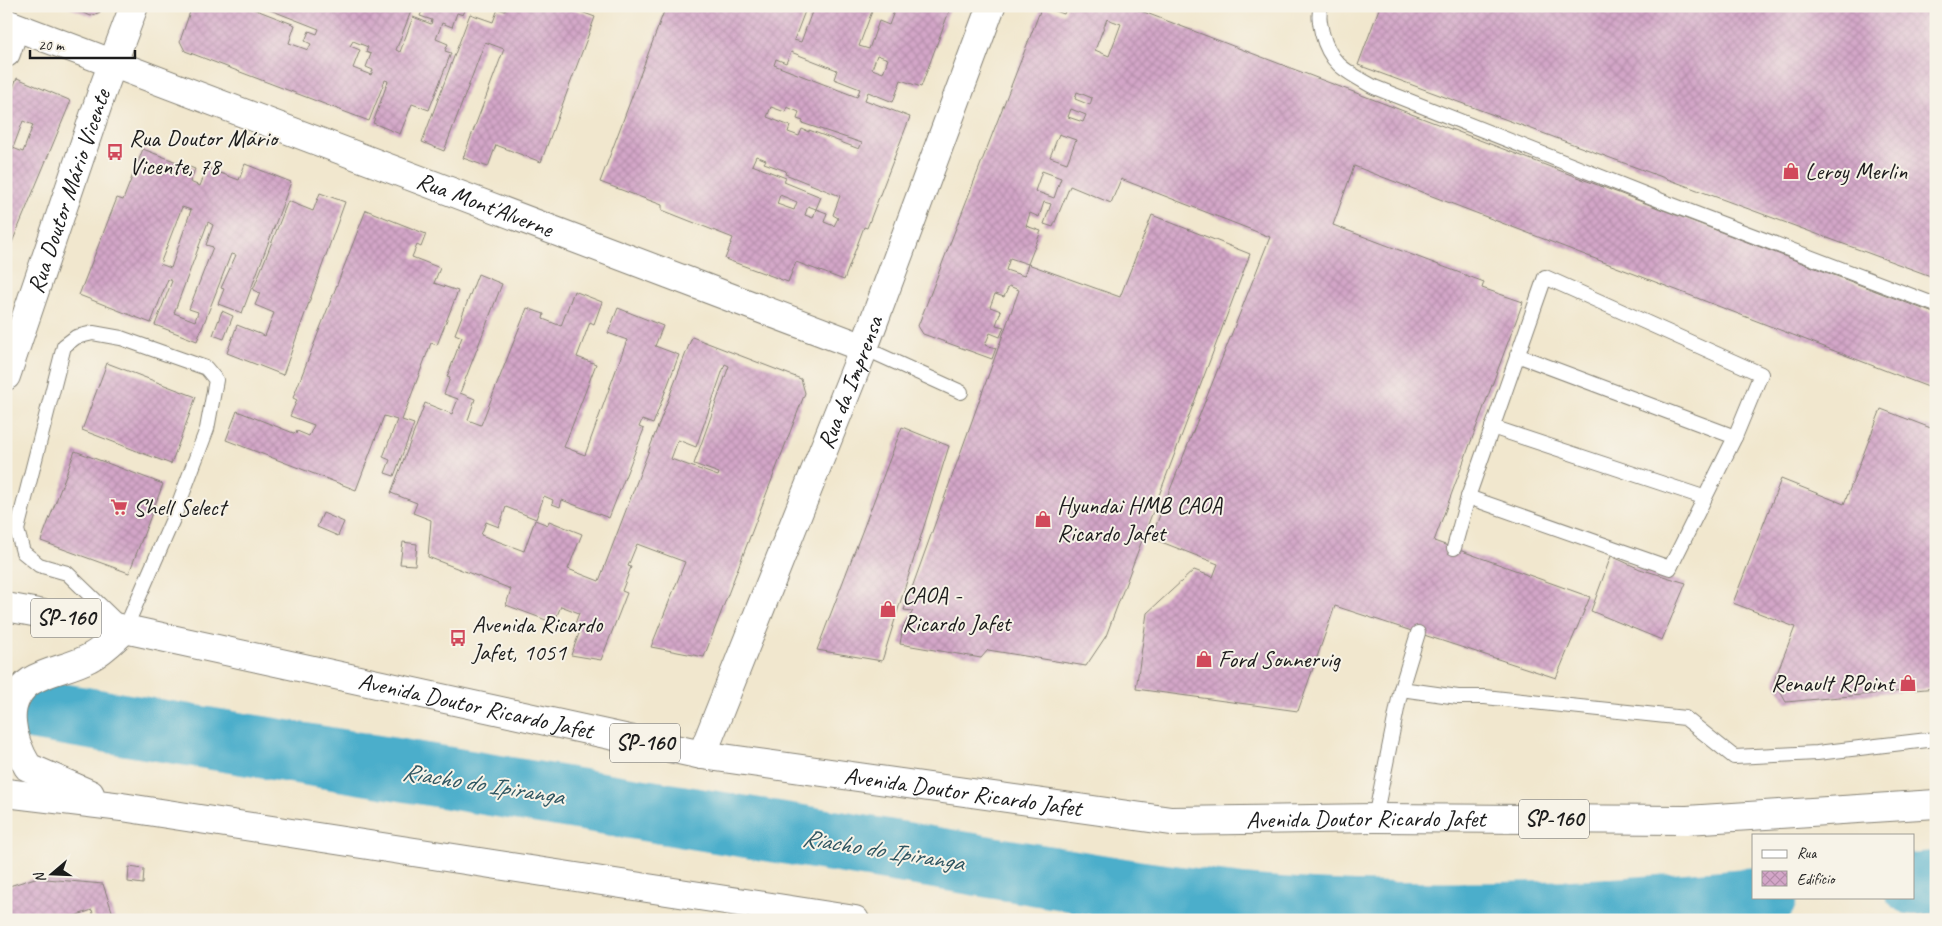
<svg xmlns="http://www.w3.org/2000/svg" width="1942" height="926" font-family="Caveat,sans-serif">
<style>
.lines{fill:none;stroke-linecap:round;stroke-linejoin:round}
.river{stroke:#4caecb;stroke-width:62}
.building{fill:url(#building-cross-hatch);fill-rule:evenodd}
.service-casing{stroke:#868275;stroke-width:16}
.minor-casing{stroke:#868275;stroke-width:30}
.tertiary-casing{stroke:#868275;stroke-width:30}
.primary-casing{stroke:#868275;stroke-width:30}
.service{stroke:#fff;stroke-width:14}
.minor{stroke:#fff;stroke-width:28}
.tertiary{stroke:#fff;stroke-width:28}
.primary{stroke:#fff;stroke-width:28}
.labels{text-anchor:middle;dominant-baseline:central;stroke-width:4;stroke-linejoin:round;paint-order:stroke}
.shield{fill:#f7f3e8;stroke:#5e5c59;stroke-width:1}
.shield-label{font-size:22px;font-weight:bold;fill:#1c1c1c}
.poi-label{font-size:24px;fill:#1c1c1c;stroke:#f7f3e8;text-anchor:start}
.street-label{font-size:24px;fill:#1c1c1c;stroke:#f7f3e8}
.water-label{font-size:25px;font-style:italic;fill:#2f5662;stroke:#f7f3e8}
</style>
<defs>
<pattern id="building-cross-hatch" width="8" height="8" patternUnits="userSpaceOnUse" patternTransform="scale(1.25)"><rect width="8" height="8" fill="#d3a6c8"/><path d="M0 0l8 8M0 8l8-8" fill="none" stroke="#b58eab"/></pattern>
</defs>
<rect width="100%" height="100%" fill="#f7f3e8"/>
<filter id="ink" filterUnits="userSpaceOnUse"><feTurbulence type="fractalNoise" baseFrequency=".02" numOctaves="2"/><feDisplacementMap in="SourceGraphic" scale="10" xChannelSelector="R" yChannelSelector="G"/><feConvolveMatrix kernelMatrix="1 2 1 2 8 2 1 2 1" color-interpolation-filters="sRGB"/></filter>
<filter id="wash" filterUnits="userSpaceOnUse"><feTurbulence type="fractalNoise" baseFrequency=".0096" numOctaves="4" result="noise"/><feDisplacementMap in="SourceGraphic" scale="20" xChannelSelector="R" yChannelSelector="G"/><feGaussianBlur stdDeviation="1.12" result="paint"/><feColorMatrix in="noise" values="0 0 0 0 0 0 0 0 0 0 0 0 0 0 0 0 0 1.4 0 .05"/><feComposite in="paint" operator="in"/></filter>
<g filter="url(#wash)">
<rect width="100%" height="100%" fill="#f1e7ce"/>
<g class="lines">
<g class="river">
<path d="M6,705L1142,892C1183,897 1224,904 1265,907C1432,920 1600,913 1766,897"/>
<polyline points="1913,884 1936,882"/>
</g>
</g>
<g id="blocks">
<g class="building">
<polygon points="65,6 102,6 100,12 91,16"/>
<path d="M192,6H246L295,25L289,43L308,50L311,44L305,41L309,31L317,34L319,29L260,6H413L396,50L400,52L413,17L431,24L432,20L420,16L424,6H467L463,15L457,13L452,27L442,23L436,39L448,44L445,51L451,53L429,110L412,104L400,134L373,123L388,81L385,80L369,121L185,51L180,41ZM353,41L368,47L366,52L371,54L366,67L373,70L371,75L353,68L360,50L350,46Z"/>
<polygon points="507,6 565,6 595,17 541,162 496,145 488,167 463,158 504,49 485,42 444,151 422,142 470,14 493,22 498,9 505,11"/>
<path d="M666,6H807L794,40L801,42L814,6H874L859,46L869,49L879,21L889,25L896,6H951L921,87L901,80L893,102L868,92L865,100L910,117L867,228L864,227L844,280L796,262L788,282L725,259L733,238L662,210V205L600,182ZM791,52L837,70L834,79L860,89L857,97L774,65L776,59L786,63ZM877,55L888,59L883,73L872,69ZM771,107L785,112L787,107L799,112L797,119L803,121L802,123L862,143L859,149L809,130V132L802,129L799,136L788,132L790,126L767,117ZM756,156L766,160L764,163L786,171L785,174L840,196L833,215L838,218L834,226L824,222L827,213L816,209L813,218L805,215L808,206L816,209L821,197L784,182L786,178L752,165ZM780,195L797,202L794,210L777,204Z"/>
<path d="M1042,6L1064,14L1067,6H1128L1936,314V390L1354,166L1333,225L1484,282L1482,288L1523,302L1434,541L1590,597L1556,678L1335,606L1298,711L1136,689L1147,613L1194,570L1213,577L1218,564L1151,538L1270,237L1121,179L1111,203L1070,186L1053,227L1044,224L1051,204L1044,202L1039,217L1030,213L1026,226L1041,231L1028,264L1010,258L1006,270L1024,276L1028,264L1120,297L1152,215L1250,254L1106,636L1086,666L988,650L981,658L900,644L903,627L913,611L904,610L1019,290L1009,286L1004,297L995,294L990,307L1001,311L996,325L1004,327L1000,337L990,333L985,345L996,348L992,359L923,334L918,326ZM1107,19L1121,24L1109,56L1095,50ZM1077,92L1092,98L1090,105L1075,99ZM1071,109L1086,115L1083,122L1068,117ZM1059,134L1076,140L1067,163L1050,157ZM1042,171L1061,178L1054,198L1035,191Z"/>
<polygon points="1380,6 1936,6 1936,278 1358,65"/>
<path d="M17,78L69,100L70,103L6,257V104ZM23,121L33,125L23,152L13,148Z"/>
<path d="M143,149L195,169L190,182L200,186L207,168L239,180L245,164L291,182L242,313L218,304L224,289L221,288L236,255L231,254L197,341L155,325L172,281L168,279L151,323L79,295L117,198L123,200ZM182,207L191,210L171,268L160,264ZM208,222L213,225L206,245L213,247L189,309L198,312L195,321L174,313Z"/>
<polygon points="320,193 345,202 283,375 227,353 237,325 265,336 274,313 255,305 260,293 253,290 288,201 313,211"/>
<polygon points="366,210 426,234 421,247 417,245 412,257 440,268 434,283 458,291 437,345 431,343 402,420 414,424 394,476 385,473 390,460 383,457 397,420 384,416 356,490 226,440 237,411 296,434 297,431 309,436 314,425 290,416 297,400 293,398"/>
<path d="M478,274L502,284L460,393L475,399L468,420L481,425L527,308L544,314L543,319L561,326L574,291L602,302L594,324L590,322L577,357L596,364L564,447L585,455L627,340L608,333L618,308L663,326L655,346L679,355L653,424L642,420L639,427L644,429L609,518L562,500L560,507L552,504L553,500L544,496L536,519L506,507L499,527L486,522L481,535L524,551L535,520L548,525L549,521L582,534L568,569L599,581L692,337L801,379L805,393L704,657L651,647L685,562L637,544L628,566L631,567L622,591L627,593L601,660L571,655L580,631L573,629L579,613L561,606L554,623L506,605L511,589L428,557L431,520L413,513L417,503L391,493L425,403L452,414L458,399L444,394L450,378L447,377L462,337L455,334ZM725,364L729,366L694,464L719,473L718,476L671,459L678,440L696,447Z"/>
<polygon points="222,311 233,316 224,339 213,335"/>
<polygon points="107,363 196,397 171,464 82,430"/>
<polygon points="1881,409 1936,430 1936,688 1786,702 1774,681 1795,627 1733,603 1781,479 1844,504"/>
<polygon points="902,427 949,446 882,661 817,650"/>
<polygon points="75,451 163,484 129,573 41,541"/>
<polygon points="323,513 344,522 338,536 317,527"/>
<polygon points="403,542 417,544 415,565 400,564"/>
<polygon points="1611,556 1640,569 1686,583 1662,640 1591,611"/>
<polygon points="129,867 144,869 143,884 128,882"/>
<polygon points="35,878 103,884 115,920 95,920 92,910 63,920 6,920 6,887"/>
</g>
</g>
</g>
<g filter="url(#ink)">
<use href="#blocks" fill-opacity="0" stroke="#868275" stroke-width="1"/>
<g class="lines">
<g class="service-casing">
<g id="service">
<path d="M1321,6C1318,16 1320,23 1322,33C1330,65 1347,72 1374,87L1667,203L1936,305"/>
<polygon points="93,333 121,338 206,368 216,380 207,429 173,519 125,629 67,573 39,565 23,552 17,530 64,346 76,337"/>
<polyline points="864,348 961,392"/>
<polyline points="1492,427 1703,497"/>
<polyline points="1468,497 1670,568 1735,437 1517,355"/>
<polyline points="1454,548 1468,497 1545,277 1761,374 1735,437"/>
<polyline points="1401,689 1418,633"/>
<polyline points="1375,818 1401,689 1458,697 1485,697 1685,718 1734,757 1817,753 1936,739"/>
</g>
</g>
<g class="minor-casing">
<g id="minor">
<path id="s1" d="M6,23L864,348"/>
<polyline points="6,53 15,27"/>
</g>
</g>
<g class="tertiary-casing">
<g id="tertiary">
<path id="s2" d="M6,376L102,92L134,6"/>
<path id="s3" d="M702,755L864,348L991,6"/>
</g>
</g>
<g class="primary-casing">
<g id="primary">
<path id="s4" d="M6,607L125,629L702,755L1171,821L1375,818L1687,820L1936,804"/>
<polyline points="6,793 122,807 855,920"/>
<path d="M90,794L28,767C12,740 0,702 31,681C49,670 71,668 89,658C103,651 114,639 125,629"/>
</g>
</g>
<use href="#service" class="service"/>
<use href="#minor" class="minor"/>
<use href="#tertiary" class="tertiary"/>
<use href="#primary" class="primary"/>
</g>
</g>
<defs>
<g id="bus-bare" transform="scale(1.35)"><path d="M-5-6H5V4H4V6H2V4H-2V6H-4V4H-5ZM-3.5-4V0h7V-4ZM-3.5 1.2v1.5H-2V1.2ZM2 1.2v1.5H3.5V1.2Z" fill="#d1495b" stroke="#f7f3e8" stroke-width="2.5" paint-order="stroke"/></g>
<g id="shop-bare" transform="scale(1.35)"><path d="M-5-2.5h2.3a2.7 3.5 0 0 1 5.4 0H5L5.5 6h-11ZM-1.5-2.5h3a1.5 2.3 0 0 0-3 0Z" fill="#d1495b" stroke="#f7f3e8" stroke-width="2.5" paint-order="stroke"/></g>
<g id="supermarket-bare" transform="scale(1.35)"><path d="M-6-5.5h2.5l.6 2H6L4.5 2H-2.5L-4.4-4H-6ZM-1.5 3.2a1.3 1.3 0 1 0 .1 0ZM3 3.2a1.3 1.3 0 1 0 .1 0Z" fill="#d1495b" stroke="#f7f3e8" stroke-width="2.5" paint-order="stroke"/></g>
</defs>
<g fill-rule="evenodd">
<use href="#bus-bare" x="115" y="152"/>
<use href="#shop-bare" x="1791" y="171"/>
<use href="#supermarket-bare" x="119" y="507"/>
<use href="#shop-bare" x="1043" y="519"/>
<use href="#shop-bare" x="888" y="609"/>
<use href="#bus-bare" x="458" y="638"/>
<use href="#shop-bare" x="1204" y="659"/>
<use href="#shop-bare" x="1908" y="683"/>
</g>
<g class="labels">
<g class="shield">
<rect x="31" y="598.5" width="70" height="39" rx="4"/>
<rect x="610" y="723.5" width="70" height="39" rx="4"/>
<rect x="1519" y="799.5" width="70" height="39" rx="4"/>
</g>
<g class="shield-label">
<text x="66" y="618">SP-160</text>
<text x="645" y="743">SP-160</text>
<text x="1554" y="819">SP-160</text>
</g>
<g class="poi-label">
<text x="129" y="138">Rua Doutor Mário<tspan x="129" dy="28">Vicente, 78</tspan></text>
<text x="1805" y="171">Leroy Merlin</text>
<text x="1057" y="505">Hyundai HMB CAOA<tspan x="1057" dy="28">Ricardo Jafet</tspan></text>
<text x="133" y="507">Shell Select</text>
<text x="902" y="595">CAOA -<tspan x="902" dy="28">Ricardo Jafet</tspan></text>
<text x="472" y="624">Avenida Ricardo<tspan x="472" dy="28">Jafet, 1051</tspan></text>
<text x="1218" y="659">Ford Sonnervig</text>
<text x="1894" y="683" text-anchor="end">Renault RPoint</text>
</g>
<g class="street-label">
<text stroke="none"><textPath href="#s2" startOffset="195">Rua Doutor Mário Vicente</textPath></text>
<text stroke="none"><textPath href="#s1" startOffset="512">Rua Mont'Alverne</textPath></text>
<text stroke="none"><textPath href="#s3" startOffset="401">Rua da Imprensa</textPath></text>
<text stroke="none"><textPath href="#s4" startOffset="480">Avenida Doutor Ricardo Jafet</textPath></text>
<text stroke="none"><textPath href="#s4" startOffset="975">Avenida Doutor Ricardo Jafet</textPath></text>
<text stroke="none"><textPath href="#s4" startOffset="1380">Avenida Doutor Ricardo Jafet</textPath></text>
</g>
<g class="water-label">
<text transform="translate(483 784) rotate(9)">Riacho do Ipiranga</text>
<text transform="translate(883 850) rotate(9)">Riacho do Ipiranga</text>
</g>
</g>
<rect width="1942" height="926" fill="none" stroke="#f7f3e8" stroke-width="25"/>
<rect x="1752" y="834" width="162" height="65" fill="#f7f3e8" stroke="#9f9d96"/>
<rect x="1762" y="850" width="25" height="8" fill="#ffffff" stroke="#9f9d96"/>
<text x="1797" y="858" font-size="15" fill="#1c1c1c">Rua</text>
<rect x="1762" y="871" width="25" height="15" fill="url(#building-cross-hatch)" stroke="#9f9d96"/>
<text x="1797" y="884" font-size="15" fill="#1c1c1c">Edifício</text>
<g transform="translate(52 874) rotate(251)" stroke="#f7f3e8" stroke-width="4" paint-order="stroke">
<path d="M0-4L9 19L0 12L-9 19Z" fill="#1c1c1c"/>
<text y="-8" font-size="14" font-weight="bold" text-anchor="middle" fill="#1c1c1c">N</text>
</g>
<path d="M30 50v8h105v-8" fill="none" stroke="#1c1c1c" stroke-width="2.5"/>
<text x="38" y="50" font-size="15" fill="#1c1c1c" stroke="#f7f3e8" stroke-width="4" paint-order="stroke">20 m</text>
</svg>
